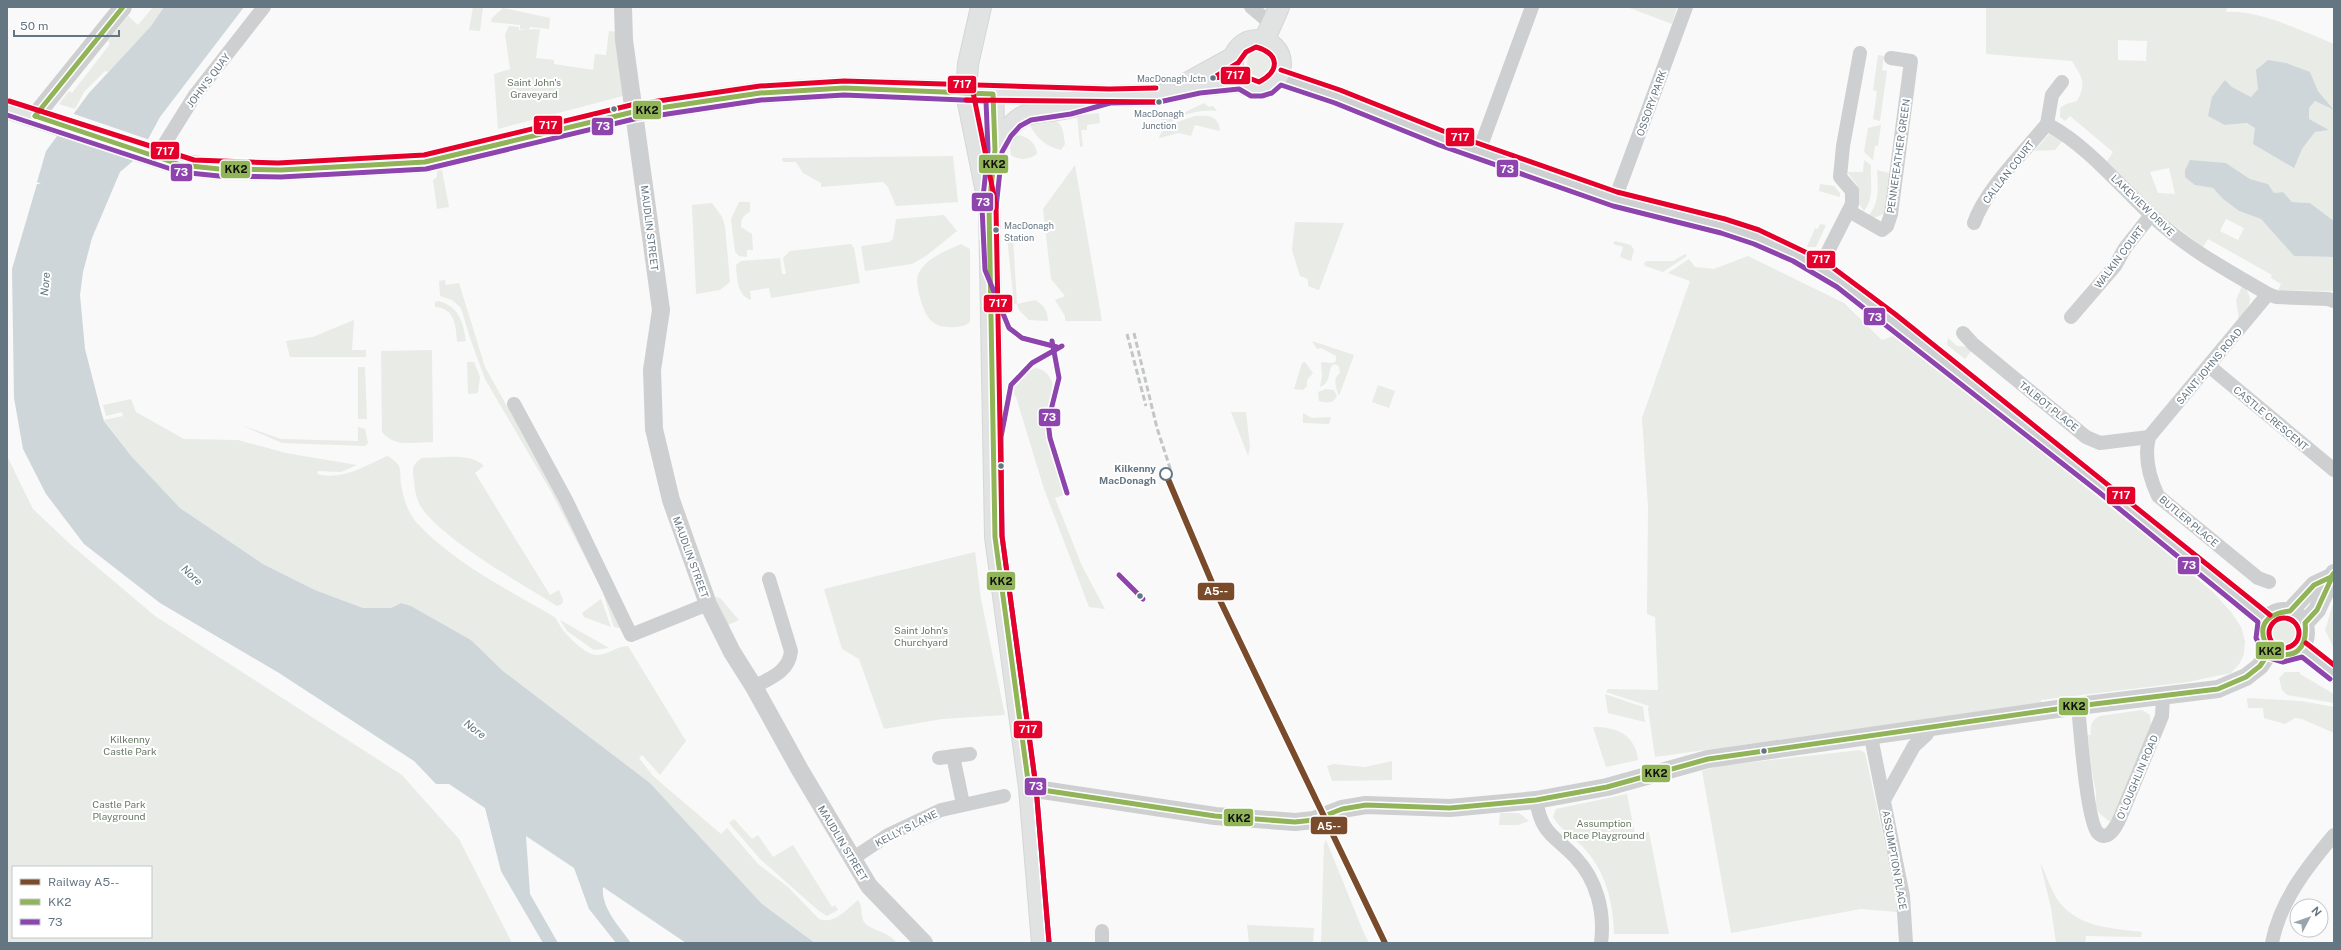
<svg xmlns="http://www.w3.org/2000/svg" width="2341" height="950" font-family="'Public Sans',sans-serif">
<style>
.green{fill:#e8ebe6;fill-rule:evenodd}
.water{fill:#ced6d9}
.pier{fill:#f9f9f9}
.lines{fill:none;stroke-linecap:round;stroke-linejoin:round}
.secondary-casing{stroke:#d5d6d7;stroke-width:22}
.minor{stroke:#cecfd0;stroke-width:14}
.tertiary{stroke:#cecfd0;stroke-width:18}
.secondary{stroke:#e1e2e2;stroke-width:20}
.rail{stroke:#c3c5c6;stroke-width:3;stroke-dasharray:6 3;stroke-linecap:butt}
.bus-1-casing{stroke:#fff;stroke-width:8}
.bus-2-casing{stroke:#fff;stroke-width:8}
.bus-3-casing{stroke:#fff;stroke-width:8}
.bus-1{stroke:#90b457;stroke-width:5}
.bus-2{stroke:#8e44ad;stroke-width:5}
.bus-3{stroke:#e4002b;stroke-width:5}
.rail-1-casing{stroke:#fff;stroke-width:9}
.rail-1{stroke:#7a4b2a;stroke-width:6}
.bus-dot{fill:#657683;stroke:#fff;stroke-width:1.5}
.stop-dot{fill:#fff;stroke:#657683;stroke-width:2}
.labels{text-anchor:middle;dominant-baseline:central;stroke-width:4;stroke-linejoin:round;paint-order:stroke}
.bus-label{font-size:9px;fill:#657683;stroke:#fff;text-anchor:end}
.street-label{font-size:10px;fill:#657683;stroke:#fff}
.park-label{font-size:10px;fill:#687a64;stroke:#fff}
.stop-label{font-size:10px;font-weight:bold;fill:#657683;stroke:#fff;text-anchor:end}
.water-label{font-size:11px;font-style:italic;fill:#60757c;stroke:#fff}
.line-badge{stroke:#fff;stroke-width:1.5}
.badge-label{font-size:11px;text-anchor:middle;font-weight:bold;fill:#fff}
.pale-badge-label{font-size:11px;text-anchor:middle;font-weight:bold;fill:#111}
</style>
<rect width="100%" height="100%" fill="#f9f9f9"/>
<g class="green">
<polygon points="153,7 164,7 151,26 108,72 105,71 84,92 75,109 59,104 69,91 72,93 110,44 108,41 128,16 138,25"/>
<polygon points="473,7 483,7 480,31 469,30"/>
<polygon points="1627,7 1677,7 1672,24"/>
<path d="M1986,7H2227L2226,12C2260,10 2302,31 2334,44V110L2318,91L2310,72L2258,89L2251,97L2232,87L2225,80V125L2248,123L2302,149L2315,132L2328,130L2308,119L2309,108L2315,101L2334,110V221L2310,203L2292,202L2283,192L2274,193L2268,184L2250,179L2226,163L2195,185L2213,188L2223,199L2239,211L2261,219L2294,256L2334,257V291L2278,290L2281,284L2271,278L2272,275L2208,239L2203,247L2158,213L2107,161L2113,152L2070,116L2065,121L2060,117V108L2066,104L2077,101C2087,82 2082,78 2072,61L1986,54ZM2118,40L2147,41L2146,61L2118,60ZM2169,168L2175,194L2158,193L2150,172ZM2226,219L2244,228L2238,240L2220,231Z"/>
<polygon points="503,8 550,18 549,29 530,27 529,30 520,29 520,25 491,22 492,18"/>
<polygon points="509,26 519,27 519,30 540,29 536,58 554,60 554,64 593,70 595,54 606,55 609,31 618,32 623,96 498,129 494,74 510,69 505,34"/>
<circle cx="1261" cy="63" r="14"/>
<polygon points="1878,55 1884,56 1882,70 1887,71 1880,121 1873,119 1877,91 1873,90"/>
<path d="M1204,103L1209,107L1213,106L1217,111C1197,108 1174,117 1160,130L1162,116L1179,115Z"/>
<polygon points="1099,113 1100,123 1087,125 1087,130 1081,130 1083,146 1080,147 1077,115"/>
<path d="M1195,116C1208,115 1219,115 1220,131L1195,125L1191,136L1179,133L1159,138C1162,125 1184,120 1195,116Z"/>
<path d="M1051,118C1064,123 1063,132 1065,144L1061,150C1047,147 1036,138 1030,125Z"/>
<polygon points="1881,125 1878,146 1875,146 1873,160 1864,152 1868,128"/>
<polygon points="2053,133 2064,139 2055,150 2034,151 2049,134"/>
<path d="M1020,135C1030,139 1036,143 1037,154C1027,160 1021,161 1011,155L1010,147L1014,138Z"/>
<polygon points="953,156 958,202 896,206 888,187 883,182 821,187 821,183 803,173 796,162 783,162 782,158"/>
<path d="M1864,160L1871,165C1870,182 1875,197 1864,211L1859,204L1857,185L1847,172H1863Z"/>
<polygon points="1075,165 1102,321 1065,321 1065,316 1055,300 1065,296 1051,279 1043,209"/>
<polygon points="442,170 449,207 437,209 433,180 437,177 437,171"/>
<path d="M1877,170L1889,173L1884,214L1873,218L1869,215C1880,202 1878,186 1877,170Z"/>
<polygon points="1820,184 1834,186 1840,193 1840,197 1819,191"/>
<path d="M739,202H750V212C743,215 741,219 741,227L752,234L753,250H747V257L739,256L735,252L731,219Z"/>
<polygon points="712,203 722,217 725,226 730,282 720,290 696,294 692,205"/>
<polygon points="944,215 957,231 926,256 912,264 865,271 861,246 889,242 893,239 896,219"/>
<polygon points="1295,222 1344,223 1319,290 1308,286 1308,279 1300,276 1292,250"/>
<polygon points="1820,224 1826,225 1816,247 1807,247 1815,228 1818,229"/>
<path d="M1007,237H1013L1017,304L1035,300C1044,305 1048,311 1048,321L1029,320L1019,310L1017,304H1014Z"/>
<polygon points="1615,241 1631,245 1634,250 1631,261 1620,257 1623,247 1613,244"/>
<path d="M851,244L854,248L860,283L771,298L769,288L750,291L751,300C737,296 737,277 736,265L741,261L780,258L782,274H786L783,258L790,251Z"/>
<path d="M961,244L970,249V322C966,326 962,326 956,327C930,329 925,316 919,294C917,284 915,276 922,268C931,256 948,250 961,244Z"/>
<polygon points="1685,254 1687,256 1663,272 1645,266 1644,263 1647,261 1673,261"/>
<polygon points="1748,256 1844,303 1882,340 1896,335 2149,538 2214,593 2231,612 2241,627 2245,641 2244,654 2240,663 2231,673 2188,682 2041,700 2041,703 1655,757 1648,709 1649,706 1606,692 1608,689 1658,690 1655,617 1647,614 1648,507 1642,418 1690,281 1668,273 1689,259 1695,267 1714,269"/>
<polygon points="445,280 446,285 459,283 485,367 552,486 624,629 614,627 602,590 550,490 485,379 470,338 461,308 452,300 440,296 439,281"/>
<path d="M2243,284C2255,302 2250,304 2239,320L2236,300Z"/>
<path d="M439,301C459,307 463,322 466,341L457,342C456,326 455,308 435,307V302Z"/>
<polygon points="354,320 352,350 366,350 366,357 290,357 286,341 313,337"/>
<polygon points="1948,338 1957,346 1969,347 1972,350 1965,359 1947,345"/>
<path d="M1312,341L1354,355L1339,396C1336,387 1332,379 1340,373L1339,366L1334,364L1331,367C1328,375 1330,383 1320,387L1322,376L1321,362L1333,363L1336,361V356L1321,348L1317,349Z"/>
<path d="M432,350L433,442C414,442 395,448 382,432L381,351Z"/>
<polygon points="467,362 474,362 480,377 478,393 468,394"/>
<polygon points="1305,362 1313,373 1307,380 1307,386 1303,390 1294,389 1302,363"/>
<polygon points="358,367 365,367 367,419 358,419"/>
<path d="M1035,368C1044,369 1050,375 1052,383C1054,397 1046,412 1046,426C1047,449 1058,473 1066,494L1055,498L1082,566L1105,609L1089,607L1044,489L1016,397L1012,393C1015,379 1023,373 1035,368Z"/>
<polygon points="1378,385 1395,391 1389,408 1372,402"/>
<path d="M1326,389L1334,390L1337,396C1333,404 1327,403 1319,401L1318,392Z"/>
<path d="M131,399L136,412L184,439L238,440L286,453L357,465L341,472L318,471L317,474C342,481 365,466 387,456C391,458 397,462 399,466C401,471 400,479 401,484C403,498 408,513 417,523C455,564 509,590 556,618C560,630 584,655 597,655C608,655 617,646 628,646L686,741L660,775L642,755L639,758L653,776L721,834L727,828L758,864L788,887L819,919C834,925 847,909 858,900C864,907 859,917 865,923C872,931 886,930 897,943H815L762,904L650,783L503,671L471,640L411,606L401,603L391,608L370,610L363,608L315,590L263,564L180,508L132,457L104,420L123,416L122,412L106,416L103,405Z"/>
<polygon points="1231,412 1246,412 1250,447 1248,456"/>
<polygon points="1303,413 1312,418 1331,417 1329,424 1303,423"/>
<polygon points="241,425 281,439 358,441 358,427 365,429 368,443 365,446 282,443"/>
<path d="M7,456L33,509L70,544L155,616L402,775L459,839L512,943H7ZM13,867H151V937H13Z"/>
<path d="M422,458C441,458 471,452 484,466L475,473L550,595L559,590L563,600L562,604L557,606C521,583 444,541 421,507C416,499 415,490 414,481C412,470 412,464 422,458Z"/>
<polygon points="975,552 981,599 1005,715 942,719 884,729 859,659 842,649 824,589"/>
<polygon points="715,597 720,598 739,620 728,625"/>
<polygon points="601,599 611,627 584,617 582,613"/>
<polygon points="2334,601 2334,649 2325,630"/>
<polygon points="560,620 609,648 594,650 567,631"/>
<circle cx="2284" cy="634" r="14"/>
<polygon points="2285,672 2300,672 2300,674 2334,694 2334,703 2287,695 2282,690 2279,678"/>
<polygon points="1605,694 1643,707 1645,722 1608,713"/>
<polygon points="2247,698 2301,701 2334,707 2334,733 2302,719 2295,718 2285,724 2264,718 2263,708 2248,708"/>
<path d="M2142,710L2150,715L2151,725L2113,819L2109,821L2100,814L2096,807V792L2091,768L2088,735H2091C2090,726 2091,720 2100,716Z"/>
<path d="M1593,727C1616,727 1635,734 1638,760L1606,767Z"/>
<polygon points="1860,750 1865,753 1894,886 1897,912 1861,909 1731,933 1702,771 1719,766"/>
<polygon points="1392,761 1392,780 1332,781 1327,766 1333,764 1365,767"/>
<path d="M1627,794L1635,834L1649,832L1669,934H1614C1613,901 1606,871 1582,846C1572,836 1561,830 1553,817L1556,809Z"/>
<polygon points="1500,813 1519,813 1529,821 1518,825 1499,825"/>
<polygon points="734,819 752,839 758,835 773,857 793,845 832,907 835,905 838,910 827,916 819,911 760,859 729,823"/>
<polygon points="1326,840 1363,931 1369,943 1321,943 1324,844"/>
<path d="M2040,862C2046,874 2051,891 2059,902C2080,928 2111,928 2142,932L2141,937L2086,936L2085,943H2056L2051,908Z"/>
<polygon points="1247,925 1314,928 1313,943 1249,943"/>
</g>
<g class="water">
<path d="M164,7H244L160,117L139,156L120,172L92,238L83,272L80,295L85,349L101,411L104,421L132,457L180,508L263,564L315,590L363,608H391L401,603L411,606L471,640L503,671L650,783L762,904L815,943H686L603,887C601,908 619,926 631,943H616L589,909L574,868L526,836L530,894L558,943H543L501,871L485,808L449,784H436L414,761L279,673L160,603L84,544L46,494L23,449L14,398L12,269L37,184H41L37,182L46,151L89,93L151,26Z"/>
<polygon points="2268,60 2286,63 2310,72 2318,91 2334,110 2315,101 2309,108 2309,119 2329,130 2315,132 2302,149 2294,168 2253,144 2255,128 2247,123 2225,125 2208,116 2212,97 2225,80 2232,87 2251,97 2258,89 2256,70"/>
<polygon points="2190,160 2226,163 2250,179 2268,184 2274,193 2283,192 2292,202 2310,203 2334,221 2334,257 2294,256 2261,219 2239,211 2223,199 2213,188 2195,185 2185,177 2185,170"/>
</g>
<polygon class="pier" points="71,113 150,140 140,157 58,132"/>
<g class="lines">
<g class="secondary-casing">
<g id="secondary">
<polyline points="981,7 968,64 966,93 989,207 995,537 1029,788 1042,943"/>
<circle cx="1257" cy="64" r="24"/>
<polyline points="1264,41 1279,7"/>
<polyline points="1187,83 1234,57"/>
<polyline points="993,94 995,150"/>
<polyline points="7,108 181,165 219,169 281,170 425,162 633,112 760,93 844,88 1109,96 1158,95 1199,86 1240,82"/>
<path d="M995,150C1022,101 1031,118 1076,106"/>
</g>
</g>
<g class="minor">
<polyline points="1251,7 1270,23"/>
<path d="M2062,82L2052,95L2047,124C2088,146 2118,184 2152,216C2186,248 2227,270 2268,294L2276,297L2328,299L2334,301"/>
<polyline points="1479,151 1532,7"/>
<polyline points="157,156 195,95 264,7"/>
<polyline points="1615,199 1686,7"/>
<polyline points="1849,211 1882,230 1887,226 1891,214 1911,61 1891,58"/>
<path d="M1974,223C1985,190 2024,152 2047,124"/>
<polyline points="1820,267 1852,204 1852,191 1840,177 1843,146 1860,53"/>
<path d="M2268,294L2149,437C2144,457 2149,477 2158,496L2258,578L2269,582"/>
<polyline points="2071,317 2115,266 2125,248 2151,215"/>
<polyline points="1963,333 1973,344 2086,437 2100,443 2149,437"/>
<polyline points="2209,366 2334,470"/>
<polyline points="514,404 566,500 631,635 708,604"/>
<path d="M754,687C770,678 789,672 791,651L769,579"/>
<path d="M2078,706C2080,726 2087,823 2098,833C2109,844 2119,821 2122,813L2162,716L2163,696"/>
<polyline points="1871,737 1903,896 1906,943"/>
<polyline points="953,756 963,804"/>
<polyline points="939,758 970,754"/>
<path d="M1536,800C1542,835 1553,834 1575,857C1597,880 1605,912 1601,943"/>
<polyline points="1884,800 1914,746 1927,734 1929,729"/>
<polyline points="852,859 888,835 941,810 1004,796"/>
<polyline points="1102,931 1102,943"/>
<path d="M2272,943C2280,901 2307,867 2334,835"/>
</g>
<g class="tertiary">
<polyline points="623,7 624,40 661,310 652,370 654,429 671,500 708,604 732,652 754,687 800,770 869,886 924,943"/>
<polyline points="1279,77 1337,96 1441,138 1615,199 1723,226 1757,237 1820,267 1891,319 2104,488 2266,620"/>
<polyline points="35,116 123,7"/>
<circle cx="2284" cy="633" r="22"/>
<polyline points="2290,611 2314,585 2331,577"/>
<polyline points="2305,623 2317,610 2334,573"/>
<polyline points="2302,648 2334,674"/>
<polyline points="1029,788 1215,816 1295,822 1314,820 1342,809 1366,805 1450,808 1536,800 1607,787 1708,759 2078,706 2218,689 2246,677 2260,666 2270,651"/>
</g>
<use href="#secondary" class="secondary"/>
<g class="rail">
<polyline points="1134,333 1157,428 1171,471"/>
<polyline points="1127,334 1146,406"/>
</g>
<g class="bus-1-casing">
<g id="bus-1">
<polyline points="35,116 181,165 219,169 281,170 425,162 633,112 760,93 844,88 993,94 995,150 989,207 995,537 1029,788"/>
<polyline points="35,116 123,7"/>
<path d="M2334,573L2317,610L2305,623C2308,649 2295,661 2270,651C2255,628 2264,614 2290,611L2314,585L2331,577Z"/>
<polyline points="1029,788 1215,816 1295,822 1314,820 1342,809 1366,805 1450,808 1536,800 1607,787 1708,759 2078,706 2218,689 2246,677 2260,666 2270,651"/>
</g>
</g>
<g class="bus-2-casing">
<g id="bus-2">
<polyline points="7,115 180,172 219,176 281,177 426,169 634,119 761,100 844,95 986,101 988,150 982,207 985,270 1009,328 1022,338 1057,347"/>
<polyline points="996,208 1002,152 1011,136 1020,126 1031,120 1071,114 1110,103 1159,102 1200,93 1239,89 1251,96 1262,96 1272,93 1281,85 1335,103 1439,145 1613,206 1721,233 1754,244 1793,261 1837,287 2100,493 2258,622 2256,638 2266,657 2283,662 2302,657 2330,679"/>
<polyline points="1052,341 1059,378 1048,422 1050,438 1067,493"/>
<polyline points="1119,575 1143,599"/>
<polyline points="1049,942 1036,787 1002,536 1001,437 1011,385 1032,363 1062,346"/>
</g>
</g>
<g class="bus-3-casing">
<g id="bus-3">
<path d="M1256,47C1280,54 1280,71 1259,82L1241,75L1213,78L1238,63L1246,52Z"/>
<polyline points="1281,70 1340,90 1443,131 1617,192 1725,219 1759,230 1824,261 1895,314 2270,615"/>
<polyline points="973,92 996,206 1002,536 1036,787 1049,942"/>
<polyline points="966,100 1158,102"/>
<polyline points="9,101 194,160 278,163 424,155 631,105 760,86 844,81 1109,89 1156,88"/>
<circle cx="2284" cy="633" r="15"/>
<polyline points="2306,643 2334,665"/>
</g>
</g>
<use href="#bus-1" class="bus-1"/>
<use href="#bus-2" class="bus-2"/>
<use href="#bus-3" class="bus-3"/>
<g class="rail-1-casing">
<polyline id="rail-1" points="1165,472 1216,592 1385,943"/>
</g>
<use href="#rail-1" class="rail-1"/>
</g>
<g class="bus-dot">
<circle cx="1213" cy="78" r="3.5"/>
<circle cx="1159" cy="102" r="3.5"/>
<circle cx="614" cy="109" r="3.5"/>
<circle cx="996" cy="230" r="3.5"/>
<circle cx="1001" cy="466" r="3.5"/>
<circle cx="1140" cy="596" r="3.5"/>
<circle cx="1764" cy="751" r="3.5"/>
</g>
<circle class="stop-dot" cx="1166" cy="474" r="6"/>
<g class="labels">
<g class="bus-label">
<text x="1206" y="78">MacDonagh Jctn</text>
<text x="1159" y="113" text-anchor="middle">MacDonagh<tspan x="1159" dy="12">Junction</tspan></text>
<text x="1004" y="225" text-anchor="start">MacDonagh<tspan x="1004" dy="12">Station</tspan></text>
</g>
<g class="street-label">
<text transform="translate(208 80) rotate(-53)">JOHN'S QUAY</text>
<text transform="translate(1651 103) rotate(-70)">OSSORY PARK</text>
<text transform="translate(1898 156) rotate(-82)">PENNEFEATHER GREEN</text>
<text transform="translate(2008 172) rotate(-52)">CALLAN COURT</text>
<text transform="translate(2143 205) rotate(44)">LAKEVIEW DRIVE</text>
<text transform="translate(650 228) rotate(83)">MAUDLIN STREET</text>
<text transform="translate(2119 257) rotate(-53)">WALKIN COURT</text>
<text transform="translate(2209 366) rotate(-50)">SAINT JOHNS ROAD</text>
<text transform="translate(2049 406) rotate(39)">TALBOT PLACE</text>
<text transform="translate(2271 418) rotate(40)">CASTLE CRESCENT</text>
<text transform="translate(2189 521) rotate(40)">BUTLER PLACE</text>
<text transform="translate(691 557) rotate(70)">MAUDLIN STREET</text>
<text transform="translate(2137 777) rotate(-67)">O'LOUGHLIN ROAD</text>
<text transform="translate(906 828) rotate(-27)">KELLY'S LANE</text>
<text transform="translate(843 843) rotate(59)">MAUDLIN STREET</text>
<text transform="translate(1895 860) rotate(80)">ASSUMPTION PLACE</text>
</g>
<g class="park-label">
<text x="534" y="82">Saint John's<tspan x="534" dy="12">Graveyard</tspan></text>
<text x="921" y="630">Saint John's<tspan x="921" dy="12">Churchyard</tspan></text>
<text x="130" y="739">Kilkenny<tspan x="130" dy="12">Castle Park</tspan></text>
<text x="119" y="804">Castle Park<tspan x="119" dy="12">Playground</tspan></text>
<text x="1604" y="823">Assumption<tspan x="1604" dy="12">Place Playground</tspan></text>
</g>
<g class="stop-label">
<text x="1156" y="468">Kilkenny<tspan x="1156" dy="12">MacDonagh</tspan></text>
</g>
<g class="water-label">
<text transform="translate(45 284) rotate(-85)">Nore</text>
<text transform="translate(192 575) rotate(43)">Nore</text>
<text transform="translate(475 729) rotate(37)">Nore</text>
</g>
</g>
<g class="line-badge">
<rect x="1220" y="66" width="31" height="19" rx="4" fill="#e4002b"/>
<rect x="947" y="75" width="30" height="19" rx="4" fill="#e4002b"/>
<rect x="632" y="100" width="30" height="20" rx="4" fill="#90b457"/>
<rect x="533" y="115" width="30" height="20" rx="4" fill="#e4002b"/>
<rect x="591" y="117" width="23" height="19" rx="4" fill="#8e44ad"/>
<rect x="1445" y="127" width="30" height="20" rx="4" fill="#e4002b"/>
<rect x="150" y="141" width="30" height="19" rx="4" fill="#e4002b"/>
<rect x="978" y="154" width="31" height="20" rx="4" fill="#90b457"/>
<rect x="1496" y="159" width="23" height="19" rx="4" fill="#8e44ad"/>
<rect x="220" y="160" width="31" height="19" rx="4" fill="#90b457"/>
<rect x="170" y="163" width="23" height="19" rx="4" fill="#8e44ad"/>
<rect x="971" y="192" width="23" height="20" rx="4" fill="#8e44ad"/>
<rect x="1806" y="250" width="30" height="19" rx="4" fill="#e4002b"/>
<rect x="983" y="294" width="30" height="19" rx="4" fill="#e4002b"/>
<rect x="1863" y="307" width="23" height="19" rx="4" fill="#8e44ad"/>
<rect x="1038" y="408" width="23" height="19" rx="4" fill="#8e44ad"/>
<rect x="2106" y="486" width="30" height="19" rx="4" fill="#e4002b"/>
<rect x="2177" y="556" width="23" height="19" rx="4" fill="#8e44ad"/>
<rect x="986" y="571" width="30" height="20" rx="4" fill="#90b457"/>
<rect x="1197" y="582" width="38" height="19" rx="4" fill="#7a4b2a"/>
<rect x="2255" y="641" width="30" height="19" rx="4" fill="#90b457"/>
<rect x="2058" y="697" width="31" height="19" rx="4" fill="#90b457"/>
<rect x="1013" y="720" width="30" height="19" rx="4" fill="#e4002b"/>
<rect x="1641" y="764" width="30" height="19" rx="4" fill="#90b457"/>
<rect x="1024" y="777" width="23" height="19" rx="4" fill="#8e44ad"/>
<rect x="1223" y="808" width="31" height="19" rx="4" fill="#90b457"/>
<rect x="1310" y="816" width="38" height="19" rx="4" fill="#7a4b2a"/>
</g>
<g class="badge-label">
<text x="1235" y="79">717</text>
<text x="962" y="88">717</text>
<text x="548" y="129">717</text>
<text x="603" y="130">73</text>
<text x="1460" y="141">717</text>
<text x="165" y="155">717</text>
<text x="1507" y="173">73</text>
<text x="181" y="176">73</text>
<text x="983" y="206">73</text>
<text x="1821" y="263">717</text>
<text x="998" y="307">717</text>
<text x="1875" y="321">73</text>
<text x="1049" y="421">73</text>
<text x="2121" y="499">717</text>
<text x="2189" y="569">73</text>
<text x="1216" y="595">A5--</text>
<text x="1028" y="733">717</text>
<text x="1036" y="790">73</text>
<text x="1329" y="830">A5--</text>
</g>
<g class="pale-badge-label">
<text x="647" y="114">KK2</text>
<text x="994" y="168">KK2</text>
<text x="236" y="173">KK2</text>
<text x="1001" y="585">KK2</text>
<text x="2270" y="655">KK2</text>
<text x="2074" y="710">KK2</text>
<text x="1656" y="777">KK2</text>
<text x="1239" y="822">KK2</text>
</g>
<rect width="2341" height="950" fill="none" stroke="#657683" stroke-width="16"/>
<rect x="12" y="866" width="140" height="72" fill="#ffffff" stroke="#c1c8cd"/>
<rect x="20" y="879" width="20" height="6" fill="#7a4b2a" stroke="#c1c8cd"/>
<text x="48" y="886" font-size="12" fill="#657683">Railway A5--</text>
<rect x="20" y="899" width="20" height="6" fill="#90b457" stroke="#c1c8cd"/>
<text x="48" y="906" font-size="12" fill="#657683">KK2</text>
<rect x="20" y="919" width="20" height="6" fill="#8e44ad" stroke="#c1c8cd"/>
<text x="48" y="926" font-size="12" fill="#657683">73</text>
<g transform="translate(2309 918) rotate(49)"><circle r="19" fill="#ffffff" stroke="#c1c8cd"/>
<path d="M0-3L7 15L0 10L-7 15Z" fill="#99a4ac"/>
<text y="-6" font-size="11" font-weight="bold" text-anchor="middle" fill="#657683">N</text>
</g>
<path d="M14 30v6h105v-6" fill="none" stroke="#657683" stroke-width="2"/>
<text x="20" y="30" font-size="12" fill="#657683" stroke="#ffffff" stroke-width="3" paint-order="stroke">50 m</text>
</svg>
